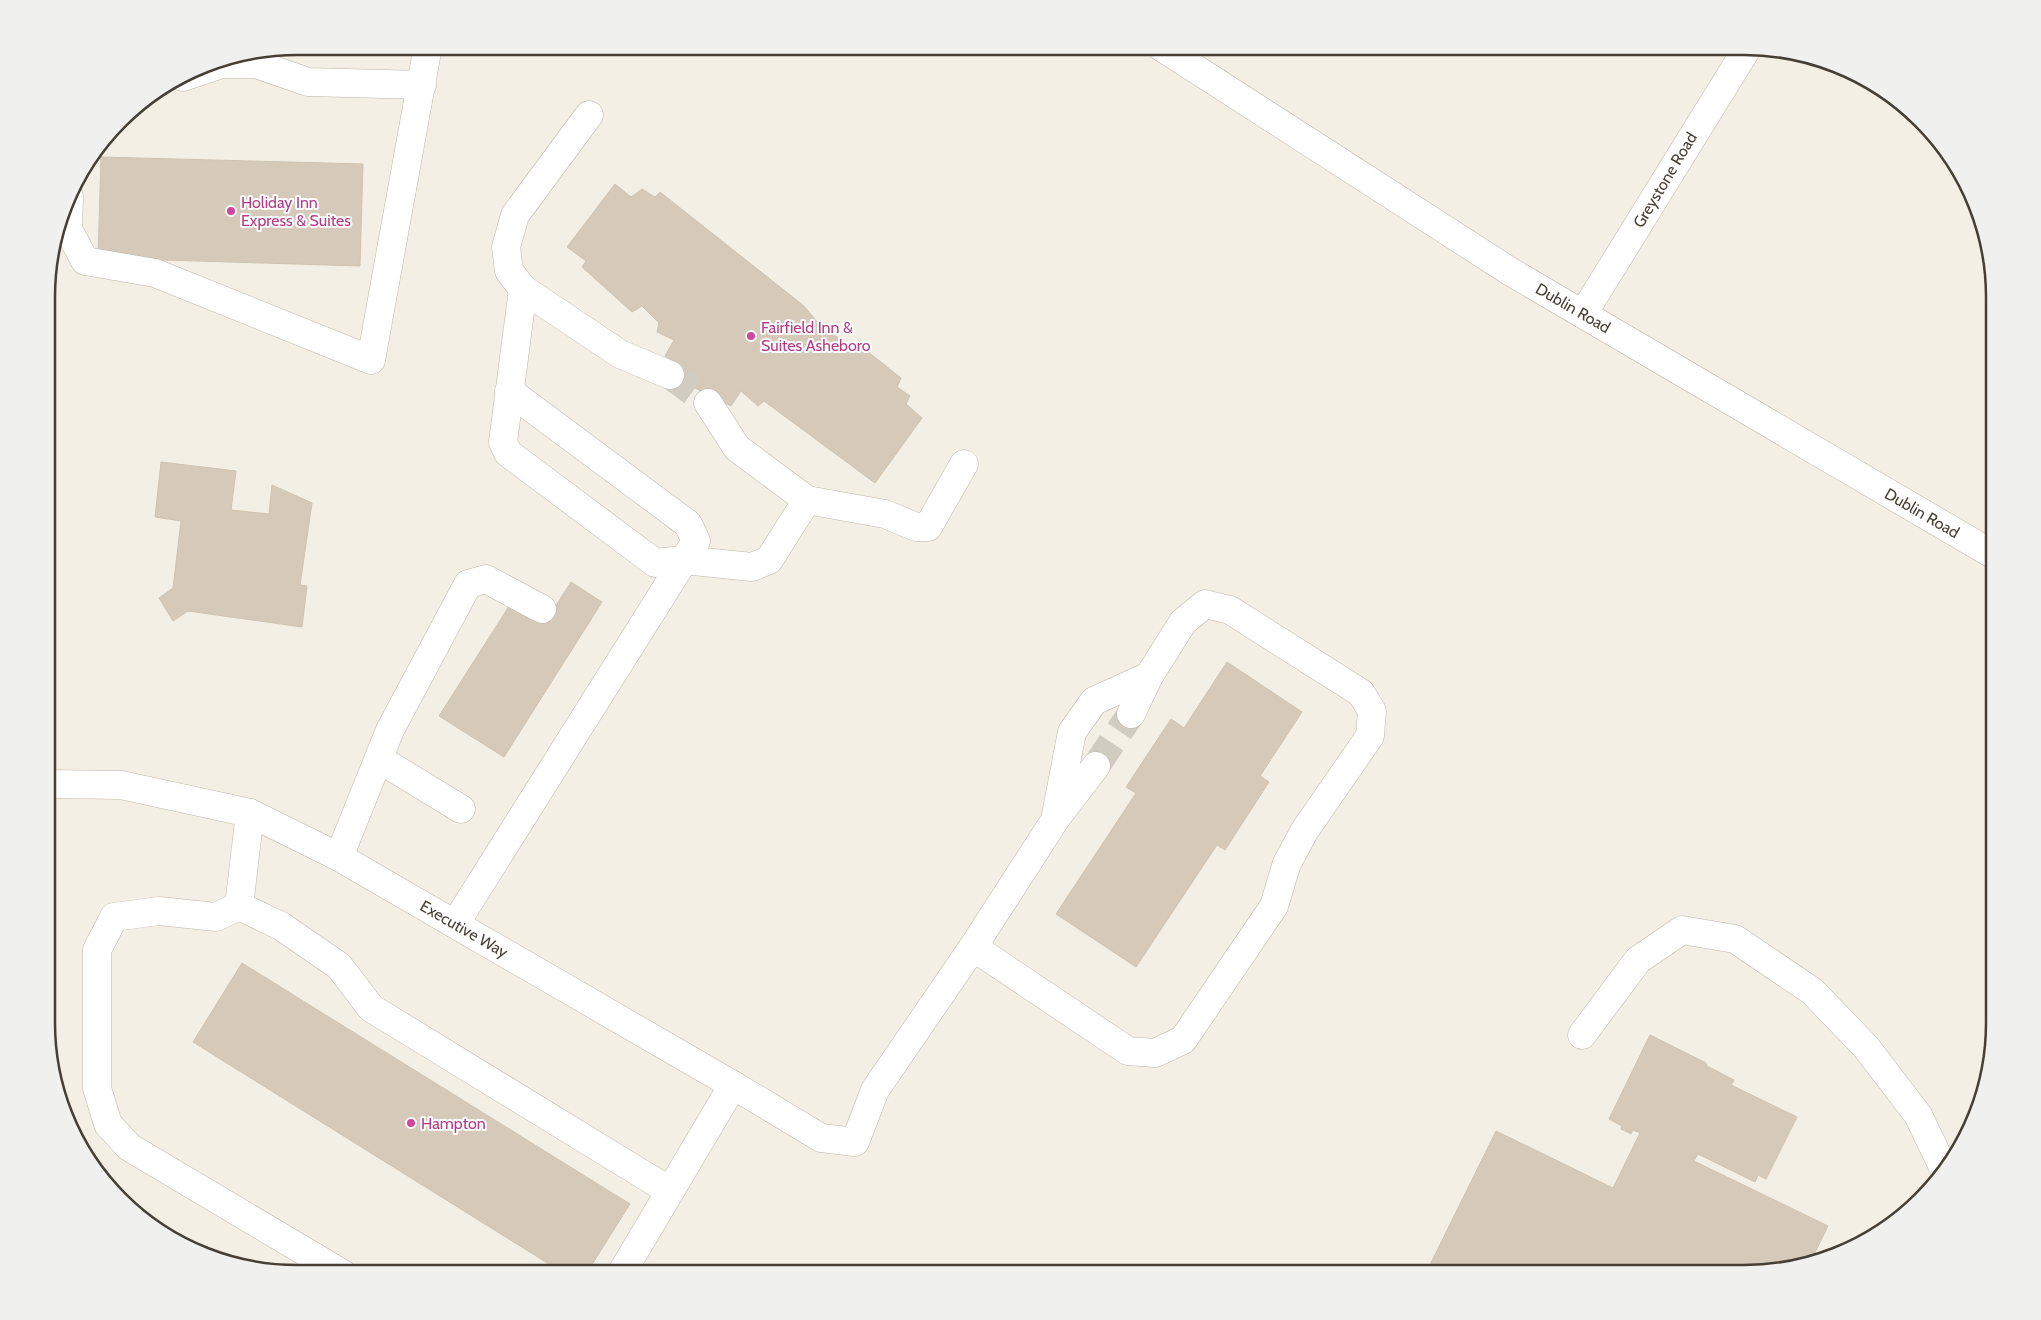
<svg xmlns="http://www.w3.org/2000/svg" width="2041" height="1320" font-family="Cabin,sans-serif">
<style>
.building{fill:#d5caba;stroke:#d0c2ae}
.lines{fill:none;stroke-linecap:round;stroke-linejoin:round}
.minor-tunnel{stroke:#d0ccc2;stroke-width:28;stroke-dasharray:28 14;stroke-linecap:butt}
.minor-casing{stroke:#bfb6a8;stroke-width:29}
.minor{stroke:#fff;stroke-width:28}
.hotel-dot{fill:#d1479c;stroke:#fff;stroke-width:2}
.labels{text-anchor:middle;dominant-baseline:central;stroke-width:4;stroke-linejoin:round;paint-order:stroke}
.street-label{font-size:16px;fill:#463f35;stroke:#fff}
.hotel-label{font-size:16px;fill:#b23c85;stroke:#fff;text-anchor:start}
.rim{fill:none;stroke:#463f35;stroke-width:2.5}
</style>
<rect width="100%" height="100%" fill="#f3efe5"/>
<g class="building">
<polygon points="101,157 363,164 360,266 98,258"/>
<polygon points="615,184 631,197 642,189 655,197 660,192 804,306 818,323 856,351 862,347 901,378 897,387 910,396 906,404 922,418 875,483 764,401 758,406 741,391 731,406 693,387 665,356 674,340 657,332 659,323 642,306 632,312 582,267 586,261 567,247"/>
<polygon points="161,462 236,471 231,510 269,514 272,485 312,503 300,585 307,586 302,627 188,611 173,621 159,598 173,588 181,521 155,517"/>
<polygon points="571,582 602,602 504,757 439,716 513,600 546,621"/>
<polygon points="1227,662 1302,712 1260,776 1269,782 1225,850 1217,845 1136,967 1056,914 1136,793 1126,787 1171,719 1184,728"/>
<polygon points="242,963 630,1204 586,1274 565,1274 193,1042"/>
<polygon points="1650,1035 1706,1063 1707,1066 1734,1080 1731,1085 1797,1117 1766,1179 1758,1175 1755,1182 1698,1154 1694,1161 1828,1226 1809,1265 1760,1273 1426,1273 1496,1131 1613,1188 1640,1133 1633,1130 1631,1134 1621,1129 1622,1126 1609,1119"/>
</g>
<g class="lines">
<g class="minor-tunnel">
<polyline points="670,375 708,403"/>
<polyline points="1096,766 1131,714"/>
</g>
<g class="minor-casing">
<g id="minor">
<polyline points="1160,46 1511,272 1994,555"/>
<polyline points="183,77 222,64 256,64 308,82 422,85"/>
<polyline points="589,115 515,215 506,247 509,271 523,289 620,354 670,375"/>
<polyline points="69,197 68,229 85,261 155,273 371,360 428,46"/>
<polyline points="523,289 503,442 508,453 655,563 684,560 752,567 769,560 807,500"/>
<polyline points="1583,314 1748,47"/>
<polyline points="708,403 737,448 807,500 885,514 916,527 928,527 964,464"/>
<polyline points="1131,714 1149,676"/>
<polyline points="379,759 461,809"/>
<polyline points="48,784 121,785 250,813 339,857 733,1085 821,1138 855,1142 875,1090 973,947 1055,820 1072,732 1094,701 1149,676 1183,622 1205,604 1230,610 1361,693 1372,711 1370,736 1305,830 1287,863 1274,906 1183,1040 1155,1053 1128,1051 973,947"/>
<polyline points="250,813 239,906 216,917 159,911 114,917 97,950 97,1088 108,1124 129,1147 343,1274"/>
<polyline points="1057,817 1096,766"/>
<polyline points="339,857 390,730 468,584 486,579 542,609"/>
<polyline points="239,906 281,926 339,966 371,1008 670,1191"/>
<polyline points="455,924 696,541 688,524 509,391"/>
<polyline points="1582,1035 1638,960 1682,930 1735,939 1812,991 1866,1047 1918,1115 1945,1171"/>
<polyline points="621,1274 733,1085"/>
</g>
</g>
<use href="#minor" class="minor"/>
</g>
<g class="hotel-dot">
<circle cx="231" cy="211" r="5"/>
<circle cx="751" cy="336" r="5"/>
<circle cx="411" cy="1123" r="5"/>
</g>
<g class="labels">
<g class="street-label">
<text transform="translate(1665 180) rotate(-59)">Greystone Road</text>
<text transform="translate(1573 308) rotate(30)">Dublin Road</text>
<text transform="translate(1922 513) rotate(30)">Dublin Road</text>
<text transform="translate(464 929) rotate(30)">Executive Way</text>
</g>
<g class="hotel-label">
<text x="241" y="202">Holiday Inn<tspan x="241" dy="18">Express &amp; Suites</tspan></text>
<text x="761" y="327">Fairfield Inn &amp;<tspan x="761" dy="18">Suites Asheboro</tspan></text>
<text x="421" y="1123">Hampton</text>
</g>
</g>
<path d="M0 0H2041V1320H0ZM297 55H1744A242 242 0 0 1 1986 297V1023A242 242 0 0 1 1744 1265H297A242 242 0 0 1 55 1023V297A242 242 0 0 1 297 55Z" fill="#f0f0ef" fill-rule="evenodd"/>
<path class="rim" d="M297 55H1744A242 242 0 0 1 1986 297V1023A242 242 0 0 1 1744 1265H297A242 242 0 0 1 55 1023V297A242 242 0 0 1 297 55Z"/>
</svg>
